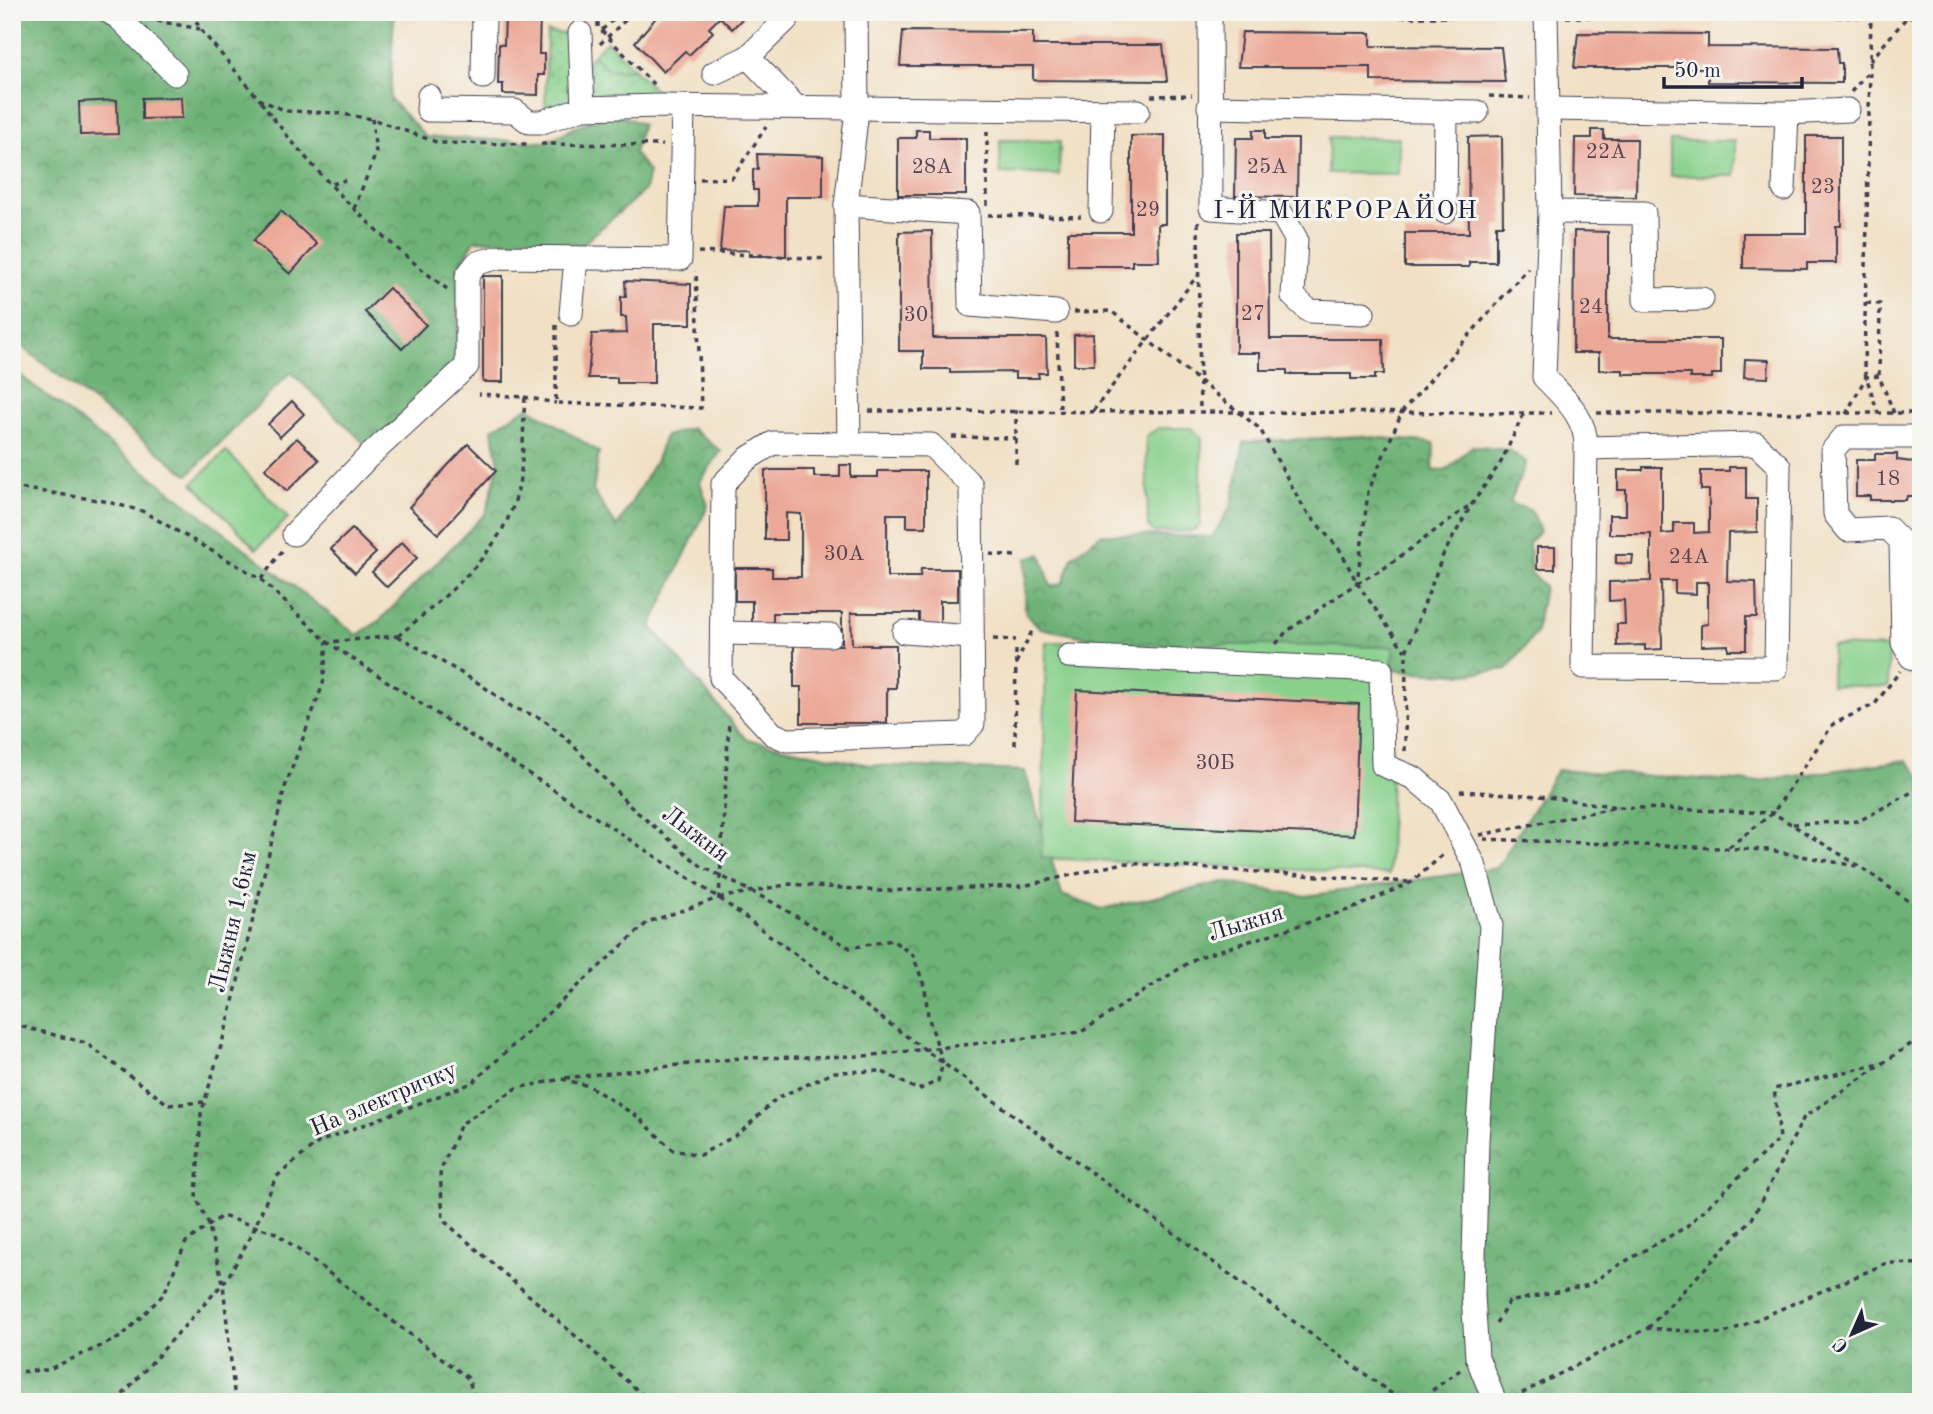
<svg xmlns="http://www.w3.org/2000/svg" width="1933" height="1414" font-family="'Old Standard TT',serif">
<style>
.grass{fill:url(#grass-dots);stroke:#557963;stroke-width:2}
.forest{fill:url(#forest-crowns);stroke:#486a59;stroke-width:2}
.park{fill:url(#park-crowns);stroke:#557963;stroke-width:2}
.pitch{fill:#88d08b;stroke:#557963;stroke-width:2}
.building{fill:#eca897}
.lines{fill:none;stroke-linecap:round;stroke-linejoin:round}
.minor-casing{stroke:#413e50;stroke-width:25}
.path{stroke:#413e50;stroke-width:3.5;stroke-dasharray:5 5;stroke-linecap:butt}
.minor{stroke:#fff;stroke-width:23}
.labels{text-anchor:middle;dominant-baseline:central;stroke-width:6;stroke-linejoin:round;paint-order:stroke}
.number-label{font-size:21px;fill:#544452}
.street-label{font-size:24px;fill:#22223b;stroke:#f6f6f2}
.neighbourhood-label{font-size:26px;letter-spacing:2px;fill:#22223b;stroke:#f6f6f2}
</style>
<defs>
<pattern id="grass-dots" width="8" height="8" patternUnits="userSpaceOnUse" patternTransform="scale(1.75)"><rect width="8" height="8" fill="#88d08b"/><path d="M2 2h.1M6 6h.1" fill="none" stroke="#75b279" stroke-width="1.8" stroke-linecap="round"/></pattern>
<pattern id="forest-crowns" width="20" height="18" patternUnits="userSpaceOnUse" patternTransform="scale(1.75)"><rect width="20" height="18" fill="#6eb277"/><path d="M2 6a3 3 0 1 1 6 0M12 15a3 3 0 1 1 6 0" fill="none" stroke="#5a9063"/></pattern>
<pattern id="park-crowns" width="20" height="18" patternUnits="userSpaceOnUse" patternTransform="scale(1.75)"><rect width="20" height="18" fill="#88d08b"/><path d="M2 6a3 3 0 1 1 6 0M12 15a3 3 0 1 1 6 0" fill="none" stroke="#75b279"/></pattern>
</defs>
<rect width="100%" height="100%" fill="#f6f6f2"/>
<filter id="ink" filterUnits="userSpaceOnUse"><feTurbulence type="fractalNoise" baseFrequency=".0143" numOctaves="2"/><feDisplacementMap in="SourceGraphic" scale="14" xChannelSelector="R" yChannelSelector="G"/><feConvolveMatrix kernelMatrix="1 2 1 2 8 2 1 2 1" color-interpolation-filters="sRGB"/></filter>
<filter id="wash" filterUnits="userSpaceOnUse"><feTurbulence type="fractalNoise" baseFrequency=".00686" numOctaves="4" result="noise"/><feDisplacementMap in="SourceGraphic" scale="28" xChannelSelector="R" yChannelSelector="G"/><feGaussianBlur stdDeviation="1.57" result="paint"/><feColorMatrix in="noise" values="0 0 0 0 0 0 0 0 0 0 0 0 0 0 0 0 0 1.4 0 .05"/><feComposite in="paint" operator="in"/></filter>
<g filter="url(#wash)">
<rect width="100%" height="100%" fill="#f1e0c4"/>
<g class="grass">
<polygon points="547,32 570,34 570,64 575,71 575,108 545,108"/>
<polygon points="593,55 608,70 634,69 655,90 673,90 666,99 591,98 587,61"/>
</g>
<g class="forest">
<polygon points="12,12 394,12 390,99 426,137 545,142 584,123 615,113 642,124 634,153 649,172 645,190 583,244 475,240 458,270 458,365 368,447 291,372 188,475 12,339"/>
<polygon points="12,369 357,635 379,621 486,513 499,463 492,429 528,407 599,452 593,491 617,527 655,462 665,436 691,428 721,451 700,482 708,506 651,626 746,739 869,765 1025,771 1062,895 1101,909 1224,882 1306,896 1497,868 1557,770 1753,782 1906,760 1921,777 1921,1402 12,1402"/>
<polygon points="1361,436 1434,443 1433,471 1447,470 1472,446 1508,450 1526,462 1510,503 1532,511 1540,531 1529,542 1531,573 1544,586 1536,633 1507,669 1466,674 1410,672 1290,657 1166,653 1040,628 1025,612 1026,559 1041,554 1051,587 1063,583 1073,556 1101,534 1212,537 1231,506 1244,442"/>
</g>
<polygon class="park" points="607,41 634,69 608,70 593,55"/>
<g class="pitch">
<polygon points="1329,137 1399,138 1398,174 1328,173"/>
<polygon points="1000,140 1060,141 1059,175 1000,173"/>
<rect x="1670" y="141" width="65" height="35"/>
<polygon points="1159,428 1192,428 1202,438 1200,525 1194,531 1154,532 1148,526 1146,436"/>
<polygon points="226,451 288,518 256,549 193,483"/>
<polygon points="1046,642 1393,647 1389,874 1042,858"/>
<polygon points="1832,646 1889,648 1888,687 1831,685"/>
</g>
<g id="blocks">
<g class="building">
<polygon points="500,12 540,12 539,54 544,54 544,75 538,75 538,95 503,94 503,84 498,84 499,44 504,45 505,15 500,15"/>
<polygon points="661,12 692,13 749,12 732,29 720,17 709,28 713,32 689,55 685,51 663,72 635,42"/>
<polygon points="903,31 1033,32 1033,45 1163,45 1167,81 1033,80 1033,66 900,66"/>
<polygon points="1242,32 1371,33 1371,46 1501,47 1505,82 1371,81 1371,67 1238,67"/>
<polygon points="1578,33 1708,34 1708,47 1837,48 1838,63 1842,63 1842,83 1708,82 1708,68 1574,68"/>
<polygon points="181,97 182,118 142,119 142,98"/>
<polygon points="117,100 118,134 80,135 79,102"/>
<polygon points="916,130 929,130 929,138 966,138 966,195 898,195 898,138 916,138"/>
<polygon points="1253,130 1265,130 1265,139 1298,139 1297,197 1235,196 1236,138 1253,138"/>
<polygon points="1592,130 1604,130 1604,139 1637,139 1636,197 1574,196 1575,138 1592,138"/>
<polygon points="1165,135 1165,224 1158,224 1159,261 1132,261 1132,266 1068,266 1068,232 1131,232 1131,136"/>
<polygon points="1502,136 1503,225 1496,225 1496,262 1469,262 1469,267 1405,267 1405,233 1469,233 1468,137"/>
<polygon points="1806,136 1841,136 1841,226 1836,226 1836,263 1807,263 1807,269 1743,268 1743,233 1806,233"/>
<polygon points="757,154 823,156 823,197 786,197 786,256 749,256 749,250 720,251 724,206 758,206 758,190 753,190 753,170 758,169"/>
<polygon points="281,211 317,244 290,274 253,241"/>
<polygon points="932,231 933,338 1046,338 1047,373 1038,373 1039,378 1015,378 1015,372 950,373 950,369 923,369 923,351 899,351 899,232"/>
<polygon points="1574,231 1608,232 1608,339 1721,339 1721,374 1712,374 1712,378 1690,378 1690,374 1623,374 1623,370 1599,370 1599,353 1573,353"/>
<polygon points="1236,233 1269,233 1270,339 1383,339 1384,374 1375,374 1375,379 1351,379 1351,374 1287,374 1287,370 1260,370 1260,353 1236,353"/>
<rect x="483" y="276" width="20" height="106"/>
<polygon points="625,281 691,284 691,324 654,324 654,383 617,383 617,378 588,378 592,334 627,333 626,317 621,317 621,297 626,297"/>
<polygon points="389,288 426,325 402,349 365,312"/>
<polygon points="1093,334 1094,365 1074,365 1074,335"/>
<polygon points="1745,359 1769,360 1768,378 1744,377"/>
<polygon points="292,401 304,414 280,437 268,424"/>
<polygon points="297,438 319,460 287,491 265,469"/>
<polygon points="468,444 496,471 438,534 409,507"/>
<polygon points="1875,454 1897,454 1897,460 1921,463 1921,496 1907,496 1906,500 1870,500 1870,496 1856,496 1856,460 1875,460"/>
<polygon points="840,465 851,465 851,477 878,477 878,471 926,471 926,527 907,527 907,514 887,514 887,577 920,577 921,569 958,569 958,601 940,601 940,630 919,630 919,613 851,613 852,645 896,645 896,688 887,688 887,723 801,723 801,687 794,687 794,645 842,645 842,613 773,613 773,628 752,628 752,601 735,601 735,568 772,568 772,577 801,577 801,514 786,513 786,540 765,540 765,470 814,470 814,477 840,477"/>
<polygon points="1643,467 1662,467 1662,534 1674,533 1674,523 1694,523 1694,533 1709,532 1709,490 1701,490 1701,471 1729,471 1729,467 1746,467 1746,499 1757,499 1757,532 1728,533 1727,581 1756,582 1757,617 1746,617 1746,650 1728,650 1728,645 1701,646 1701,625 1708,624 1708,582 1696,582 1696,594 1675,593 1675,581 1661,581 1662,649 1645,650 1645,645 1617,646 1617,624 1625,624 1624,600 1609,601 1609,582 1651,581 1651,534 1609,534 1609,515 1626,515 1626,490 1618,490 1618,470 1643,470"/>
<polygon points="352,529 376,553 355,573 331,549"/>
<polygon points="402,542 417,558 387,587 372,572"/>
<rect x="1537" y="547" width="18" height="22"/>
<polygon points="1616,555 1633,555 1632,564 1616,563"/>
<polygon points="1077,690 1359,704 1354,835 1071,822"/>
</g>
</g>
</g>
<g filter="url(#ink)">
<use href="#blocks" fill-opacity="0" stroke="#413e50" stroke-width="2"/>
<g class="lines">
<g class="minor-casing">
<g id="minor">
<polyline points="109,12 119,18 175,74"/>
<polyline points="1210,12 1211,208 1281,213 1296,239 1293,296 1309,311 1363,313"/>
<path d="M1546,12L1550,212L1544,377C1564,398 1587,417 1586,448L1583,667L1776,668L1779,466L1756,444L1586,448"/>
<polyline points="580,33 583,108"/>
<polyline points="748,57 795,106"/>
<polyline points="714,73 748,57 787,19"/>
<polyline points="483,77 484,12"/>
<polyline points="429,96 428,110 515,111 529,122 542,122 583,108 659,106 1138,111"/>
<polyline points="1209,107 1477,112"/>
<polyline points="1550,109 1787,113 1848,110"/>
<polyline points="1784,189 1787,113"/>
<polyline points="846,205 968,213 970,305 1056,312"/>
<polyline points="1101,211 1103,111"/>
<polyline points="1445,212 1446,111"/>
<polyline points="1550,212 1644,213 1645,300 1702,299"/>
<polyline points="571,314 576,258"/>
<polyline points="1921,437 1844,437 1833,450 1835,514 1848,530 1888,528 1901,541 1903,643 1911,657 1921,662"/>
<polygon points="773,443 931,445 971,485 973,724 964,734 787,740 773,734 721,678 723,484 747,459"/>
<polyline points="849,444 846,205 857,110 856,12"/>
<polyline points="294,534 367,458 467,366 467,276 477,263 500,257 680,259 683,107"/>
<polyline points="904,632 972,637"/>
<polyline points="722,633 830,635"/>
<polyline points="1069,656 1381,670 1383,765 1414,778 1441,801 1474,864 1491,926 1477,1141 1473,1296 1477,1357 1495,1402"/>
</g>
</g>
<g class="path">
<polyline points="192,12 200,29 260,100 287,111 336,113 372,119 439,143 530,144"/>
<polyline points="598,12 598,27 655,86"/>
<polyline points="1871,12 1864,370 1878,413"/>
<polyline points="876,17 1191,17"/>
<polyline points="1230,17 1527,17"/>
<polyline points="1566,17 1921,17"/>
<polyline points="806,18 837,17"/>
<polyline points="147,19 200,29"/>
<polyline points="602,30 621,12"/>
<polyline points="600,44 634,12"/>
<polyline points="1870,61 1907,17"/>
<polyline points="1851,92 1869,71"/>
<polyline points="1151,96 1192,95"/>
<polyline points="1489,96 1530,98"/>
<path d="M261,102C313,172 377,236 447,289"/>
<polyline points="541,144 663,145"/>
<polyline points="700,179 732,178 766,127"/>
<polyline points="332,184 345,180"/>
<polyline points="987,206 987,130"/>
<polyline points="354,209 376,153 372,119"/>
<polyline points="988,215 1081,217"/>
<polyline points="1198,222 1200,412"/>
<polyline points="698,252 827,259"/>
<polyline points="1866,303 1880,304 1879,376"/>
<polyline points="1074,312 1111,311 1260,429 1305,510 1340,550 1357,583 1405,651"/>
<polyline points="556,325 556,403 701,408 696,271"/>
<polyline points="1057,333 1060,411"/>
<polyline points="524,397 556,403"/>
<polyline points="869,411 1551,413"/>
<polyline points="1093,411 1197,276"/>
<polyline points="1597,413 1921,413"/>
<polyline points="1846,414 1866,377 1879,376 1894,413"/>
<polyline points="952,437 1016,438"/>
<polyline points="1016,464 1016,410"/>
<polyline points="12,487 104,501 142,511 261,579 327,642 719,898 1403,1402"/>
<polyline points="990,554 1016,556"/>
<polyline points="261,579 283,550"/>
<polyline points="1357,583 1383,569 1470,505"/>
<polyline points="398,636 480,684 512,707 543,719 569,741 631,807 701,866 772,902 850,948 892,940 913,955 925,988 928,1016 943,1063 938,1081 918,1090 881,1071 835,1072 777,1098 740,1133 700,1155 673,1150 638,1117 589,1086 562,1079 517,1088 461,1124 440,1171 443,1220 651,1402"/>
<path d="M398,636C448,594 511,547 520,478C524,451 523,424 525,397L479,394"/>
<polyline points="993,639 1016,640"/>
<polyline points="1276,644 1286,632 1357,583 1368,492 1402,412 1528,268"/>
<polyline points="1016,663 1032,631"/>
<polyline points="1015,745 1016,648"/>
<polyline points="1405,751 1406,652 1443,555 1472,504 1501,462 1524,413"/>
<polyline points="1460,791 1540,796 1618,807 1773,813 1861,867 1921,910"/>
<polyline points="1793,824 1859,821 1921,787"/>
<polyline points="1480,835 1618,807"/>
<polyline points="1484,839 1769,850 1856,866"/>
<polyline points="1729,847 1773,813 1833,724 1875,704 1900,671"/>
<polyline points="719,898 790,884 880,891 1023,886 1124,863 1408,882"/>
<polyline points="12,1024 86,1043 169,1105 204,1102"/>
<polyline points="565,1078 741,1058 864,1056 1081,1032 1196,958 1354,908 1412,882 1446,852"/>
<polyline points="1496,1323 1509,1302 1590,1285 1610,1270 1686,1227 1780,1138 1774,1089 1882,1063"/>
<polyline points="1648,1328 1752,1219 1804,1117 1921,1037"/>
<polyline points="12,1372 47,1370 121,1337 164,1294 186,1242 222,1216 276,1233 468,1378 476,1402"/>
<polyline points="1513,1398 1648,1328 1723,1334 1887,1263 1921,1264"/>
<polyline points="116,1402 227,1279 252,1234 276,1177 319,1142 472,1083 648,922 719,898 729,721"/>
<polyline points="235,1402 223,1283 208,1223 196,1197 201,1114 228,1022 285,787 323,684 327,642 398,636"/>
<polyline points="1416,1402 1460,1370"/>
</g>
<use href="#minor" class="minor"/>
</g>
</g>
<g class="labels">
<g class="number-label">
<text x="1606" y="152">22А</text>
<text x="932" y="167">28А</text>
<text x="1267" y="167">25А</text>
<text x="1823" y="187">23</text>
<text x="1148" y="210">29</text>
<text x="1591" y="307">24</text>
<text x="1253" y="314">27</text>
<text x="916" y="315">30</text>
<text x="1888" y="479">18</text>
<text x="844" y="554">30А</text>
<text x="1689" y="557">24А</text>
<text x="1215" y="763">30Б</text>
</g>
<g class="street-label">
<text transform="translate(695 835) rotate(37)">Лыжня</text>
<text transform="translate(234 922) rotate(-77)">Лыжня 1,6км</text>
<text transform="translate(1246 924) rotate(-17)">Лыжня</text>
<text transform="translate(384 1100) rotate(-23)">На электричку</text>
</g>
<g class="neighbourhood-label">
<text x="1346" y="211">I-Й МИКРОРАЙОН</text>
</g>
</g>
<rect width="1933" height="1414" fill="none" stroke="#f6f6f2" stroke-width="42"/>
<g transform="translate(1852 1334) rotate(225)" stroke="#f6f6f2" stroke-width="5" paint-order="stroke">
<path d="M0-5L12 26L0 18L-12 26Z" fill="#22223b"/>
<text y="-10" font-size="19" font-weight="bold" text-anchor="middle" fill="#22223b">С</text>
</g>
<path d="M1664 77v10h138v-10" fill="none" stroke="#22223b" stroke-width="3.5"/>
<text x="1674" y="77" font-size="21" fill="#22223b" stroke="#f6f6f2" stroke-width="5" paint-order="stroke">50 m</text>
</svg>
